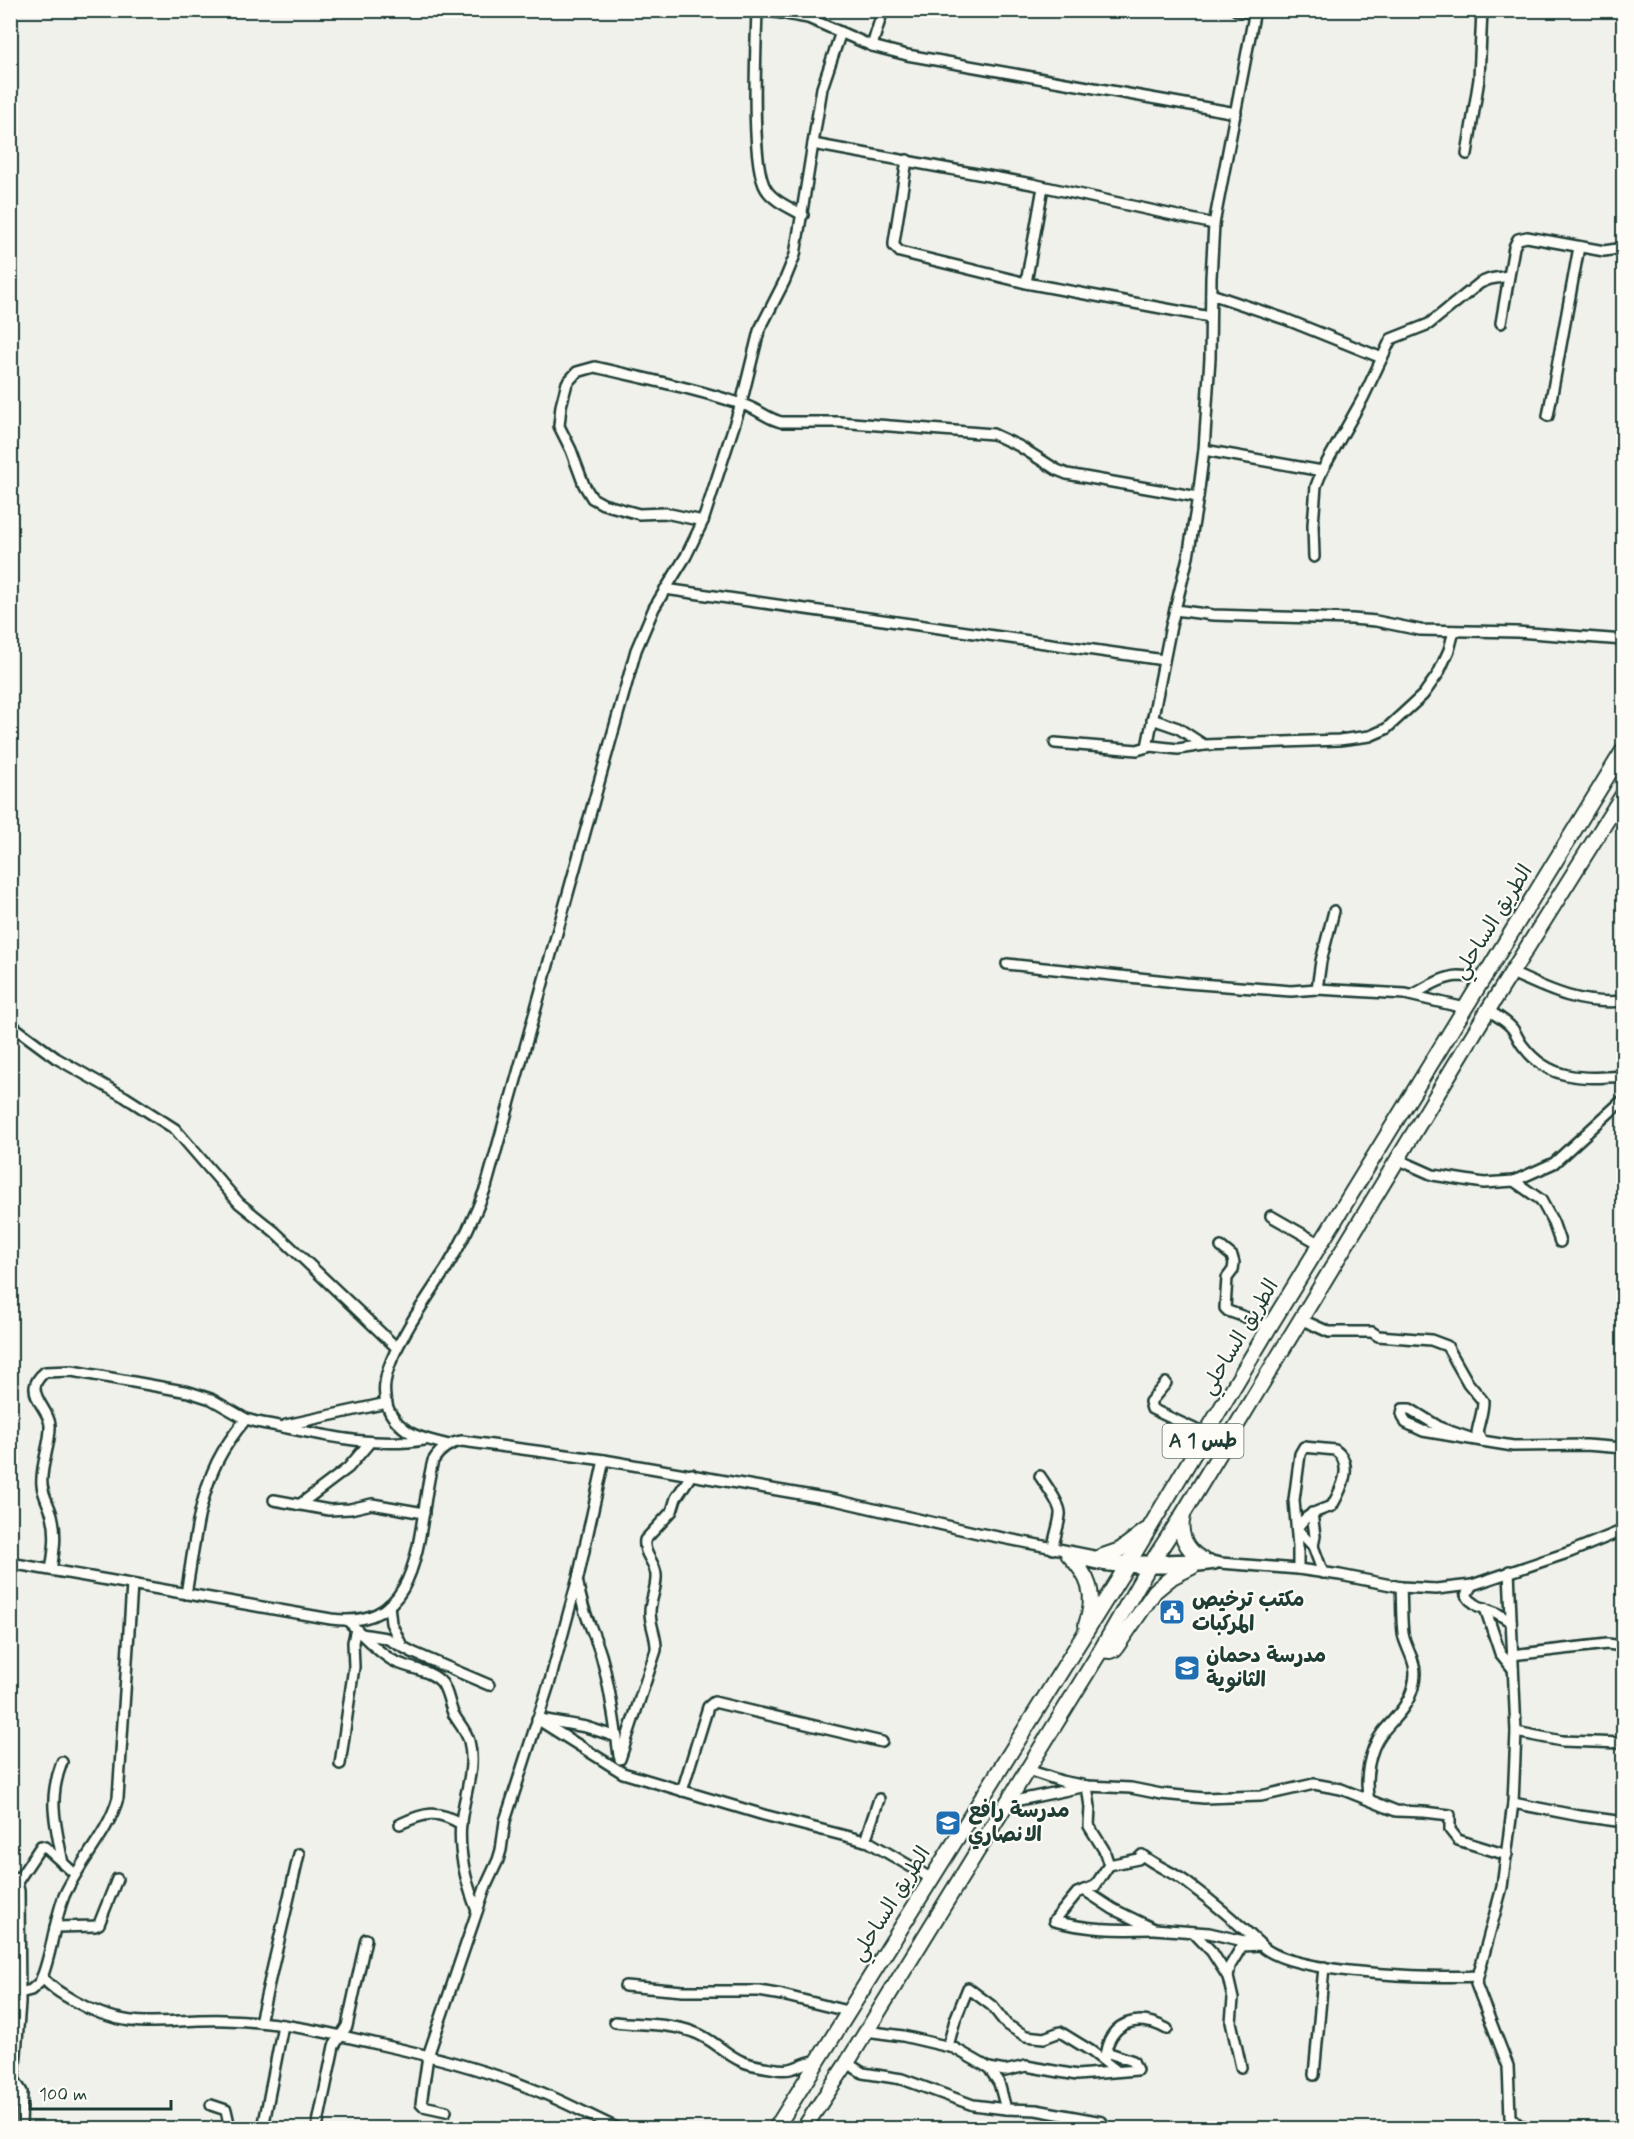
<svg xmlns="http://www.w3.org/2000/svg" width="1634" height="2139" font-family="Mynerve,'Playpen Sans Arabic',sans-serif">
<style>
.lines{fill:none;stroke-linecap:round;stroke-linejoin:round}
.minor-casing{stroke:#1f3d34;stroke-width:14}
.highway-casing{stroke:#1f3d34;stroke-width:18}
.minor{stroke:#fdfcf7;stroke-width:9}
.highway{stroke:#fdfcf7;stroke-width:14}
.labels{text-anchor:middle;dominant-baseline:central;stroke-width:4.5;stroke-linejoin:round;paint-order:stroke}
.shield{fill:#fdfcf7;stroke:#62766e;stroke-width:1.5}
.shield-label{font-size:20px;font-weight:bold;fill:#1f3d34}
.street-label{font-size:21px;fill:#1f3d34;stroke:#fdfcf7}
.poi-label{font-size:21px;font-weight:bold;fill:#1f3d34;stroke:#fdfcf7;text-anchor:start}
</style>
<rect width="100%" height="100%" fill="#f0f1eb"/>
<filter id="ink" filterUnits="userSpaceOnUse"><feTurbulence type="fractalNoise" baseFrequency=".0167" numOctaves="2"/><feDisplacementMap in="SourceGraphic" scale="12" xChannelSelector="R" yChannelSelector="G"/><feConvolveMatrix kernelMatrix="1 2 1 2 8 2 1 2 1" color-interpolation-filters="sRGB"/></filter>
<g filter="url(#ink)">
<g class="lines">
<g class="minor-casing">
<g id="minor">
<path d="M757,10C756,45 750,165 766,189C773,201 791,208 803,215"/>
<polyline points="765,10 808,18 872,46 907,55 1236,113"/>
<polyline points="1236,10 1255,14"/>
<polyline points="872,46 883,10"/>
<polyline points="813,144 1032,184 1214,224"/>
<polyline points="1467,154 1479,79 1482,10"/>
<polyline points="907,160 894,242 894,246 900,252 1026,283 1210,317"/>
<polyline points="1026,283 1043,187"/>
<polyline points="1211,294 1285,319 1382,358"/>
<polyline points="1501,323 1514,247 1518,239 1527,237 1604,251 1624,248"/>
<polyline points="1548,416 1579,247"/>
<polyline points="1204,450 1322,471"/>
<path d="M703,521L665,513L639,514L603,504L592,498L584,485L571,450L559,426L561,406L567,383L577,372L595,367C646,379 698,389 747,406C759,410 768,419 781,422H839L993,434L1019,446L1057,470L1067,474L1198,497"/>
<polyline points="1314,557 1313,525 1316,486 1322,471 1363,398 1391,339 1429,324 1480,283 1490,279 1508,276"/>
<polyline points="665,589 1164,660"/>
<polyline points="1175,610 1213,615 1352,619 1376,621 1420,630 1517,632 1624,640"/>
<polyline points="1152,719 1178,728 1204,745"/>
<polyline points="1055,743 1137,750 1151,746 1178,749 1204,745 1339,740 1370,736 1386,729 1423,695 1438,674 1449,650 1454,631"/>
<polyline points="1147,747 1171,626 1188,557 1198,497 1204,450 1210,358 1211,278 1214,224 1255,10"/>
<polyline points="1007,964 1186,983 1291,991 1317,989 1405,994 1465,1008"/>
<path d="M1512,973C1551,991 1580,1005 1624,1001"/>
<polyline points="1317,989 1321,961 1334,911"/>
<path d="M1414,994C1427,987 1442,977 1458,976C1466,976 1475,978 1483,978"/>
<path d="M1488,1010C1495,1015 1505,1020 1511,1027C1516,1032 1518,1040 1523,1046C1549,1081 1584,1079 1624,1076"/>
<polyline points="10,1024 56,1058 125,1097 175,1129 239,1203 275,1232 397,1348"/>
<polyline points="1397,1159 1433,1175 1484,1183 1514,1181 1541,1200 1553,1222 1560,1242"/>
<polyline points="1514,1181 1554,1163 1624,1099"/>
<polyline points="1271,1216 1320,1244"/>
<polyline points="1221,1247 1232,1256 1234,1263 1233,1270 1227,1278 1225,1308 1228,1311 1270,1326"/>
<path d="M1300,1319L1329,1332H1372L1378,1336L1431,1340L1447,1346L1468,1383L1483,1401C1483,1413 1479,1421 1477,1433L1482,1441L1513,1446L1586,1445L1624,1448"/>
<polyline points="1166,1383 1150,1402 1152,1409 1207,1435"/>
<polyline points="286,1425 387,1403"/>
<polyline points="1473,1439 1441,1428 1410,1409 1403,1409 1402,1414 1406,1423 1423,1431 1482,1441"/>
<path d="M448,1445C435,1441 420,1439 409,1432C364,1402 391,1358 411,1323C422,1305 434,1287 446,1269C462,1243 475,1216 486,1187L636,650L654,608L686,556L703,521L741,404L759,331L784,282L795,255L822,88L841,32"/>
<path d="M1040,1476C1045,1484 1062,1506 1060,1515C1059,1526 1054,1537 1053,1549"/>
<polyline points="274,1500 329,1510 350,1509 372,1504 424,1513"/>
<polyline points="299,1505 348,1468 370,1442"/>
<polyline points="1312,1513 1315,1536 1313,1546"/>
<path d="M1072,1556C1102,1569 1131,1568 1164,1568C1181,1567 1198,1567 1215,1564"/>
<path d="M10,1563L331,1619C428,1632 416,1523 433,1461C440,1449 449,1443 462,1441L604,1460L835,1500L978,1533L1114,1560C1150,1565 1185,1554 1220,1563L1298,1569L1340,1575L1401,1587L1436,1589L1472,1585L1570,1552L1624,1530"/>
<path d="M1298,1569V1547L1294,1500L1300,1454L1304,1447L1335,1450C1355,1464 1341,1490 1332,1506C1318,1511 1304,1515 1297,1529L1313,1546L1323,1573"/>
<path d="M51,1570C54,1552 57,1534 52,1515C49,1505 43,1495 42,1485C40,1465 51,1445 50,1425C49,1411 34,1401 35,1387C36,1380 40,1376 45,1372L72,1371L189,1392L211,1399L246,1419L257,1422C311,1432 369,1449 424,1440"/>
<polyline points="1509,1571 1516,1732 1513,1803 1502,1887 1476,1984 1508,2066 1510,2117 1519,2125 1531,2128"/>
<path d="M578,1584C582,1612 593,1629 601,1655C610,1687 615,1723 619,1756"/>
<polyline points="1472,1585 1466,1595 1470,1600 1478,1606 1497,1613 1511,1622"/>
<path d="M1401,1587C1402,1600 1401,1627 1404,1638C1410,1657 1419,1665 1413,1687C1408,1707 1394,1718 1382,1733C1369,1750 1364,1779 1369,1800L1396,1811L1424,1812L1450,1815V1830L1458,1840L1507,1855"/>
<path d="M186,1594C194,1550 197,1503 217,1462C225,1446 235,1432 246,1419"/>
<polyline points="389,1605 391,1623 401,1644"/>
<polyline points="1485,1608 1500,1653 1513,1669"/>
<path d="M348,1621C362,1634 375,1650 392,1660C407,1669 431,1669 442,1683C448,1692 449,1703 453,1713C458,1723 466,1730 469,1741C476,1768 464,1795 461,1822C458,1853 466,1882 477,1911"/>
<polyline points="361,1634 386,1638 414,1653 489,1685"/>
<polyline points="1512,1655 1607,1644 1624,1646"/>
<polyline points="537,1719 623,1773 764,1815 869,1842 932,1879"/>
<polyline points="540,1719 586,1727 617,1737"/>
<polyline points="1516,1732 1562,1741 1624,1743"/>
<path d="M620,1759L656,1650C657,1637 650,1626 650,1612C650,1600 657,1588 656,1575C655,1561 643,1555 645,1540L672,1511L676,1498L692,1474"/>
<path d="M62,1762C47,1801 56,1824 63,1864"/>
<polyline points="340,1764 354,1667 353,1642 356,1629"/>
<polyline points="1025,1769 1061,1781 1087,1786 1131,1788 1161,1794 1204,1798 1261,1796 1314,1784 1341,1789 1369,1800"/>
<polyline points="682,1791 708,1707 714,1702 882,1742"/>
<path d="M1005,1803L1087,1786L1090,1807L1089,1826L1104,1850L1109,1865L1138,1859L1142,1855C1156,1866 1172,1872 1186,1882C1213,1902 1237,1922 1261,1945L1209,1933L1154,1929L1113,1909L1084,1890"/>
<polyline points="1513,1803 1580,1816 1624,1822"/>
<path d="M400,1824C424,1813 437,1809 461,1824"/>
<polyline points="865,1841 879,1799"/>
<path d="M1109,1865L1095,1886L1077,1893L1054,1921C1088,1930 1117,1930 1152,1929"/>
<polyline points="10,1875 17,1882 19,1891 20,2003 14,2079 22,2092 21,2128"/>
<polyline points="17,1882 41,1846 45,1847 75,1874"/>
<polyline points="55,1927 95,1926 99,1924 117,1879"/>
<polyline points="1193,1932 1212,1952 1228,1977 1233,1999 1231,2022 1241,2067"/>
<path d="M42,1977C51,1988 62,1994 74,2001C133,2034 163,2018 225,2020C278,2021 330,2033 382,2045C432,2056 483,2069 530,2088C560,2099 588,2115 617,2128"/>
<path d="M1228,1977L1230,1966L1242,1946L1261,1945C1288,1975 1437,1978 1478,1976"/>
<polyline points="625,1986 683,1991 759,1991 782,1995 847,2011"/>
<path d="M20,1993L31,1990L40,1982C52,1956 53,1924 64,1896C79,1862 108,1834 118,1798L132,1585"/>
<polyline points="260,2022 299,1854"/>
<path d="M615,2022C640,2025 669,2023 693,2032C712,2038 723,2053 741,2061C752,2066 765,2067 777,2069C798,2072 801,2061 817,2061"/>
<polyline points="866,2031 903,2036 954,2048 989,2068 1005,2071 1026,2066 1077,2075 1137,2070 1133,2061 1106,2052"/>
<polyline points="948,2046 955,2020 968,1988 992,2006 1007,2025 1026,2036 1044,2038 1060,2032 1091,2051 1117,2071"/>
<path d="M1105,2056C1110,2021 1138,2013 1167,2029"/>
<polyline points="847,2063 863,2073 902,2079 973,2105 1006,2109"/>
<polyline points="989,2068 999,2083 1006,2109 1036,2110 1102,2122 1101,2128"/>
<polyline points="1314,2075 1324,1967"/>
<polyline points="211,2105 226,2110 230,2128"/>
<polyline points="446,2111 423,2106 421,2104 428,2056 485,1888 498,1860 501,1850 505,1821 550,1681 578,1578 604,1460"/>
<polyline points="263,2128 283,2025"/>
<polyline points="317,2128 334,2046 347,2026 366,1939"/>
</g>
</g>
<g class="highway-casing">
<g id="highway">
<path d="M1183,1516C1178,1534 1186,1550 1202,1559"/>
<path d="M1068,1554C1089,1576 1097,1594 1086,1625"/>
<polyline points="1100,1557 1120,1550 1145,1531"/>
<polyline points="1101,1650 1110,1651 1115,1649 1155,1591 1172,1577 1192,1567"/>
<polyline points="776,2128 1125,1569 1270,1326 1624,749"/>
<polyline points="804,2128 847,2063 1101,1650 1148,1568 1183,1514 1488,1010 1624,793"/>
</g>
</g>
<use href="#minor" class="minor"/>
<use href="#highway" class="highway"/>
</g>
</g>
<defs>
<g id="civic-square" transform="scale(1.35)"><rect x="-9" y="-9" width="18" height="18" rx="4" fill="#1f6fb2" stroke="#fdfcf7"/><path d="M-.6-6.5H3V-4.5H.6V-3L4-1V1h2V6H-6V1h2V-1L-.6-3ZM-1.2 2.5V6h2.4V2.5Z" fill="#fff"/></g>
<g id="school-square" transform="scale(1.35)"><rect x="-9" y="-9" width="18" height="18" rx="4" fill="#1f6fb2" stroke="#fdfcf7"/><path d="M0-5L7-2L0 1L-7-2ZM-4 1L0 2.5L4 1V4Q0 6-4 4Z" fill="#fff"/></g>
</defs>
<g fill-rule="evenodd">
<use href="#civic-square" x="1172" y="1612"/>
<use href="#school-square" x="1187" y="1668"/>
<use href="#school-square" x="948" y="1823"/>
</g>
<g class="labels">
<rect class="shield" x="1162.5" y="1424" width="81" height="34" rx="4.5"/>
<g class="shield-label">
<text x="1203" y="1441">A 1 طس</text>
</g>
<g class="street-label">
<text transform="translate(1493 922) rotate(-58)">الطريق الساحلي</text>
<text transform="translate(1240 1337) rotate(-59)">الطريق الساحلي</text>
<text transform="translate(891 1904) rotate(-58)">الطريق الساحلي</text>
</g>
<g class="poi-label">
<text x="1192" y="1600">مكتب ترخيص<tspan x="1192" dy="24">المركبات</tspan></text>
<text x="1206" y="1656">مدرسة دحمان<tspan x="1206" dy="24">الثانوية</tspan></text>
<text x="968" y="1811">مدرسة رافع<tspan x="968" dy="24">الانصاري</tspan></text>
</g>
</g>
<rect width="1634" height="2139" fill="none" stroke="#fdfcf7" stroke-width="36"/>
<rect x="18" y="18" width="1598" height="2103" fill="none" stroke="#1f3d34" stroke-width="2" filter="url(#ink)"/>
<path d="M30 2100v9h141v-9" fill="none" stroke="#1f3d34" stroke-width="3"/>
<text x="39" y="2100" font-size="18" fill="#1f3d34" stroke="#fdfcf7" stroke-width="4.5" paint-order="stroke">100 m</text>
</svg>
